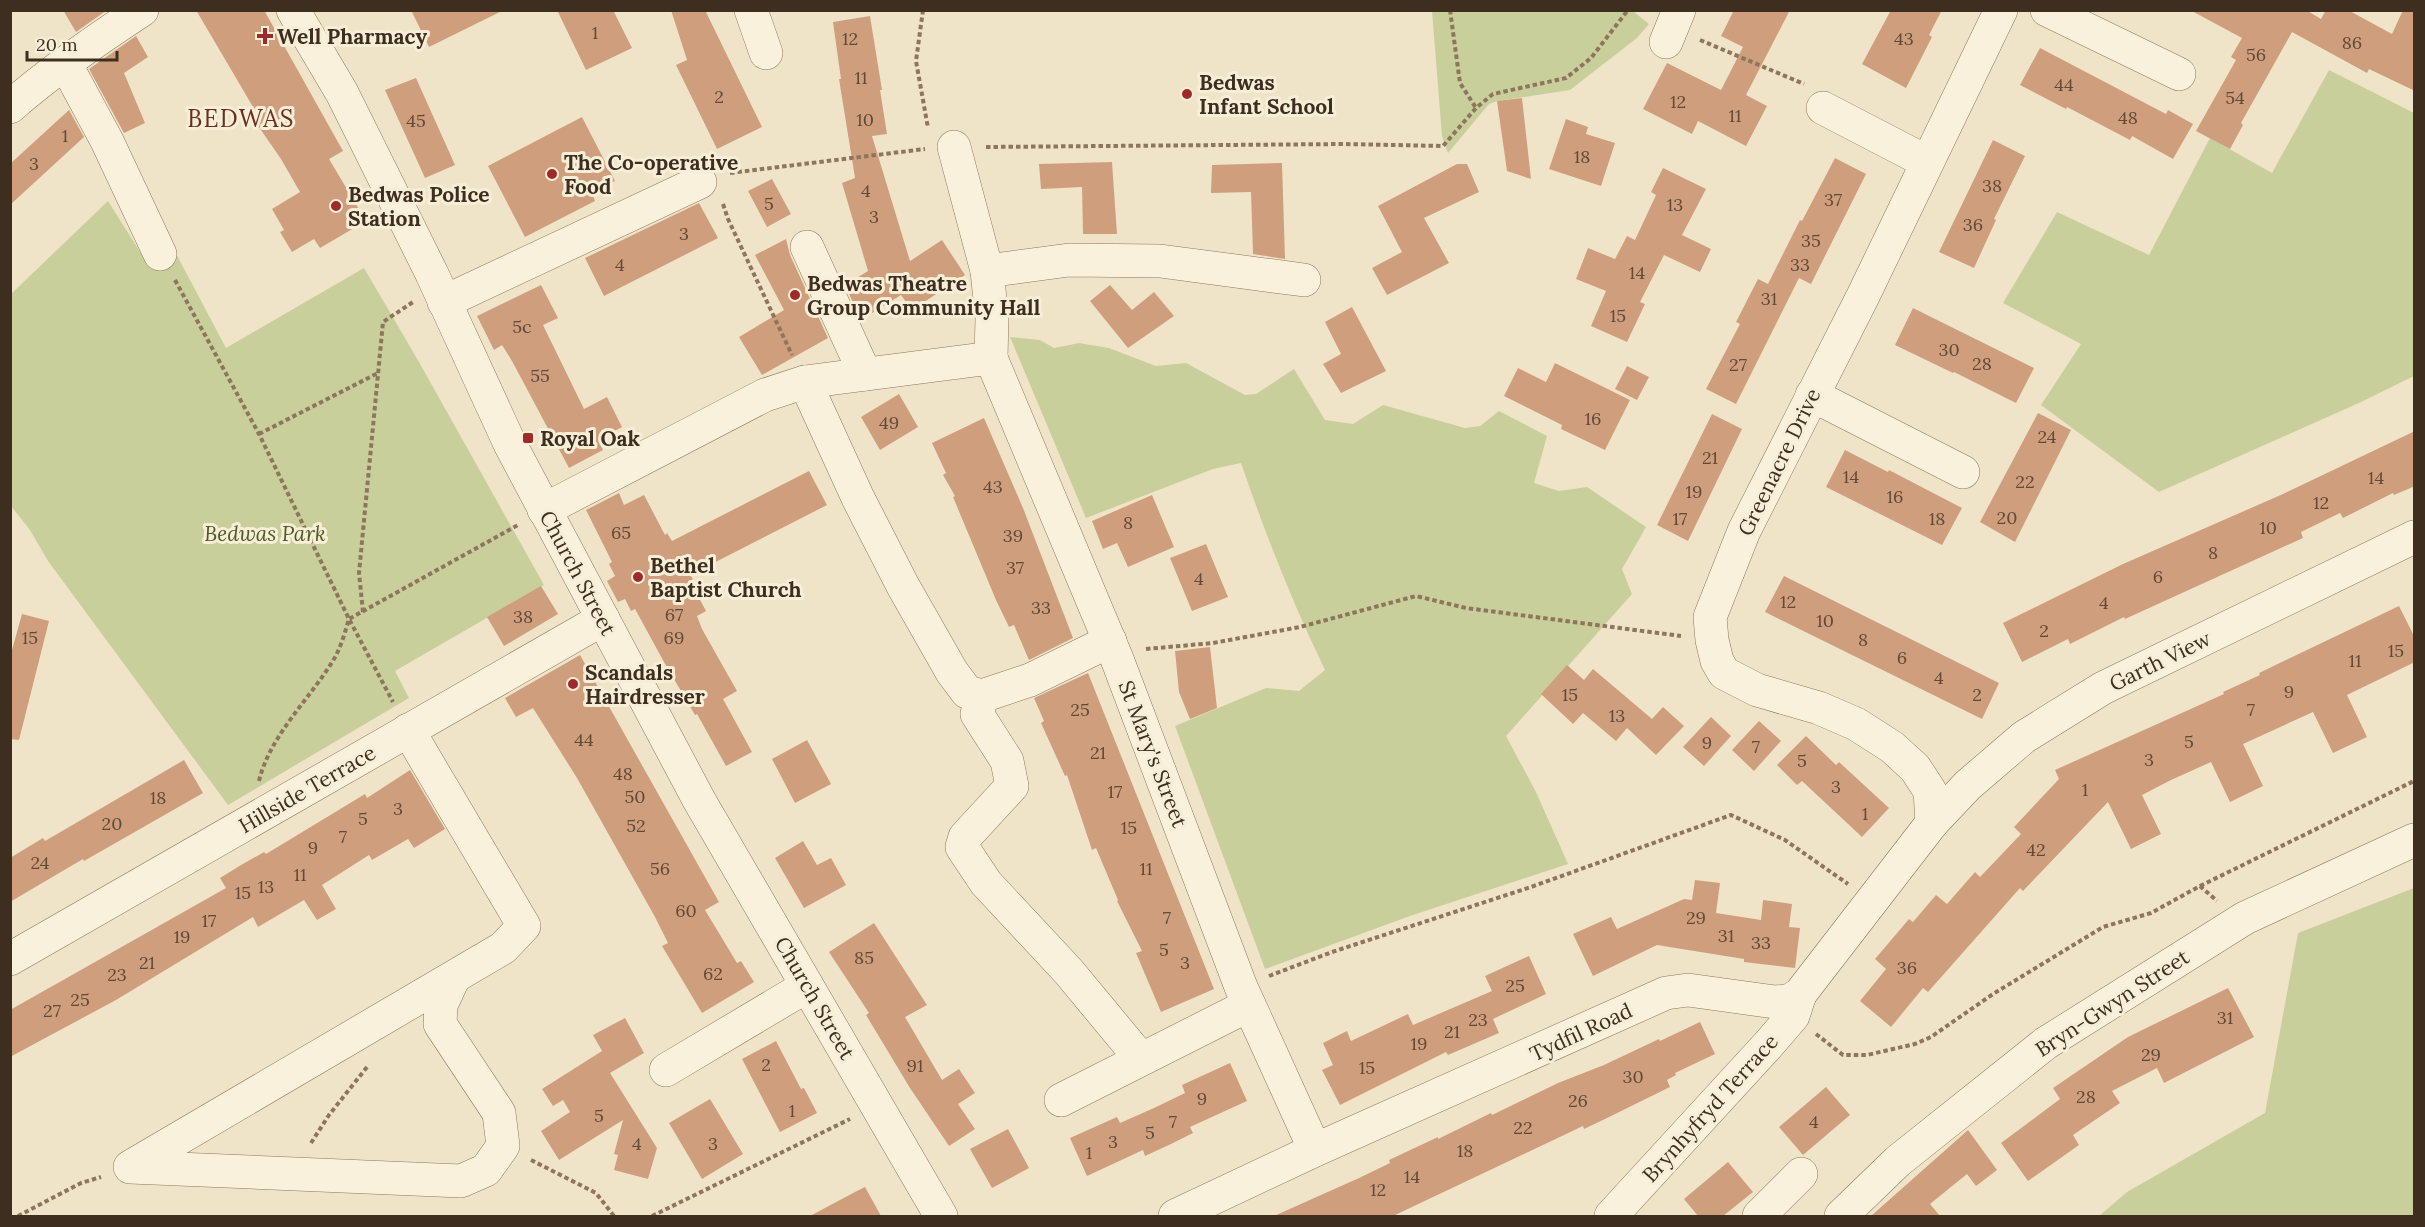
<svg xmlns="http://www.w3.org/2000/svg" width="2425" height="1227" font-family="Lora,serif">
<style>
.green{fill:#c9cf9b}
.building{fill:#cf9f7d}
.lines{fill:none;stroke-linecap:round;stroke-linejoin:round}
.minor-casing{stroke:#8d765c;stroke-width:34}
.path{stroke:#8d765c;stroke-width:4;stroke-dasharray:4.5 3;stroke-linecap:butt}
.minor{stroke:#faf1dc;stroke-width:33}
.poi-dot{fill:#9e2a2b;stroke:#f7eed8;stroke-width:2}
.labels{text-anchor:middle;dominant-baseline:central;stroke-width:6;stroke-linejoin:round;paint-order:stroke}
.number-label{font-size:18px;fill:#624a37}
.poi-label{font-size:21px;font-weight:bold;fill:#3d2e20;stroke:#f7eed8;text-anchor:start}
.street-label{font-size:21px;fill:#3d2e20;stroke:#f7eed8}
.park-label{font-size:21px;font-style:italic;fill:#4d5a26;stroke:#f7eed8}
.quarter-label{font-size:24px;letter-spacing:1.5px;fill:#6b2e1e;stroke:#f7eed8}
</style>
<rect width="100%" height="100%" fill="#f0e4c8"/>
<g class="green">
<polygon points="1432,11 1633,11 1649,24 1637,38 1570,90 1497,101 1489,104 1448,153 1442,136"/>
<polygon points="2329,70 2414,113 2414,376 2361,402 2159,492 2041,405 2081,344 2003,303 2057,212 2149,255 2210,138 2272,173"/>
<polygon points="108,201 147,263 172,246 226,348 364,268 419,362 544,585 395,671 409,698 228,805 48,561 30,530 11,506 11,294"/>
<path d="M1010,337L1040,340L1054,348L1079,343L1109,348L1156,366L1186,363L1245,395L1256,394L1294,369L1325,420L1353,424L1383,405L1465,428L1480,426L1499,411L1547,436L1534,483L1559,491L1587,487L1646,527L1622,569L1632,594L1506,736L1536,792L1568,864L1410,916L1265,969L1175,726L1266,688L1299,691L1325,670C1292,602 1265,533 1241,463L1213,469L1086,518Z"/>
<polygon points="2414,888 2414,1216 2099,1216 2127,1192 2265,1113 2298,933"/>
</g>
<g class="building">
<polygon points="63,10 107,10 76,32"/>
<polygon points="196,10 264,10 343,151 329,159 366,221 320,248 314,239 292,252 280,232 284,230 272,209 300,192 281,159 254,120 259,117"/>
<polygon points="411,10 504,10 429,47"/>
<polygon points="557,10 613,10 632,48 586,70"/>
<polygon points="671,10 705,10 762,127 717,149 676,65 687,60"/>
<polygon points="1734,10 1790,10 1746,95 1767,106 1746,146 1698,121 1692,134 1643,109 1667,63 1721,90 1743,47 1721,36"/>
<polygon points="1891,10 1942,10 1929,35 1932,37 1906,88 1862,64"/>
<polygon points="2190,10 2306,10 2321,19 2326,10 2348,10 2392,34 2403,10 2415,10 2415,91 2369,69 2367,73 2292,32 2241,123 2243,125 2230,149 2196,131 2236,60 2231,57 2242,38"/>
<polygon points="870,16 882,90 880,90 887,134 872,136 910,261 942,240 965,275 912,310 901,295 861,320 845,285 868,271 842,183 855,178 839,79 841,79 833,22"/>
<polygon points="136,36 148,57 124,73 145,123 124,133 89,69"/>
<polygon points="2040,48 2166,114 2168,110 2193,124 2173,159 2132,136 2130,140 2067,107 2066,109 2020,85"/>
<polygon points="416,78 455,165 425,178 385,90"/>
<polygon points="1522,98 1531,179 1507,171 1497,101"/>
<polygon points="69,110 84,137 10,205 10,164"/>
<polygon points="582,117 615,181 592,193 595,201 525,237 488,166"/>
<polygon points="1566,119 1588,127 1586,134 1615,143 1601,186 1549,169"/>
<polygon points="1993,140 2025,156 1994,219 1996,220 1974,268 1939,252"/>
<polygon points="1835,158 1866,174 1811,284 1799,278 1736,404 1706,389 1740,324 1736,322 1758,279 1768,284 1800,220 1802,221"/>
<polygon points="1112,162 1117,234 1083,234 1082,187 1041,189 1039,164"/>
<polygon points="1282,163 1285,259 1253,254 1251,192 1211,193 1212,165"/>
<polygon points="1457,164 1467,164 1479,192 1424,218 1449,263 1387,295 1372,268 1402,252 1378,206"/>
<polygon points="1663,168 1706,189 1682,235 1711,249 1700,272 1664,255 1640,302 1645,304 1627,342 1591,326 1606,291 1576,279 1588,248 1615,259 1627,236 1635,240 1656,195 1651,192"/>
<polygon points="772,179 791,214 767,227 748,191"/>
<polygon points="699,203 718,238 604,296 585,258"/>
<polygon points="786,239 790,255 828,338 762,375 739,337 784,310 755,255"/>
<polygon points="541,285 558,318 543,325 584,409 607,397 622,427 598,440 603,450 569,468 512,361 502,345 494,350 477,316"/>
<polygon points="1110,285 1132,310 1154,292 1174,316 1128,348 1090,301"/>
<polygon points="1352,307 1386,371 1341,393 1323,364 1341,354 1325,322"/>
<polygon points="1913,308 2034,368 2016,403 1954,372 1953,373 1895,345"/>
<polygon points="1555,363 1630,400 1605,450 1561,429 1562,425 1504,396 1518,368 1546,382"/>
<polygon points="1627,366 1649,377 1637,400 1615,389"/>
<polygon points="899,394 918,427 880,450 861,417"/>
<polygon points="2038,413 2071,430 2015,542 1980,522"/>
<polygon points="1712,414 1742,429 1688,541 1657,525"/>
<polygon points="984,418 1023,508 1073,638 1029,660 1014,625 1009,627 996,600 953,497 955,496 943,475 946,473 932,443"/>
<polygon points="2415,431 2415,486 2394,495 2393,493 2343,518 2340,513 2301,532 2303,538 2125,619 2124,617 2070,644 2068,639 2022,662 2003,623 2123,564 2283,494"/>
<polygon points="1845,450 1888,472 1889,470 1962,508 1942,545 1826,487"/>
<polygon points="809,471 827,505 690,575 693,579 690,581 706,611 697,616 702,629 737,691 723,699 752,752 726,766 697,714 695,715 664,662 635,609 631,611 625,599 618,602 607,581 615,576 609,564 612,562 586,510 619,493 624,505 644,495 665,535 667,533 672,541"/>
<polygon points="1152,495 1174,547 1128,567 1117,543 1103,549 1092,521"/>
<polygon points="1206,544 1228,597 1192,611 1170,558"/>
<polygon points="1784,576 1999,683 1982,719 1765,612"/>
<polygon points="541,586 558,614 504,646 487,617"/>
<polygon points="2399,606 2415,638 2415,662 2347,695 2367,737 2333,753 2313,712 2243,744 2263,786 2230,802 2211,762 2171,780 2142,795 2161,834 2131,849 2108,802 2023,891 2020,888 1928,992 1923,988 1891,1027 1860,1001 1886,969 1875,959 1909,919 1913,922 1936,895 1947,904 1975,872 1980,877 2021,834 2014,827 2059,779 2055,770 2224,694 2223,692 2260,675 2259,673"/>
<polygon points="22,614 49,621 19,740 10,739 10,657"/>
<polygon points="1210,647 1217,708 1190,719 1179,692 1175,651"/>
<polygon points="580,655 719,902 705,910 737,963 741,961 754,982 702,1013 662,946 668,943 655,917 577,778 533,708 516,717 505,698"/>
<polygon points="1567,665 1584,680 1593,669 1652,719 1663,707 1684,726 1656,755 1627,728 1616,741 1583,713 1573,724 1541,694"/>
<polygon points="1088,673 1214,989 1161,1012 1136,953 1142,951 1117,901 1118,900 1096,848 1092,850 1067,775 1065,776 1041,723 1044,721 1034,698"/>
<polygon points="1711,717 1731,736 1704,766 1683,747"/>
<polygon points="1759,721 1781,741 1754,771 1732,750"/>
<polygon points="1806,736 1836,765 1839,762 1889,808 1862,837 1802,781 1797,785 1777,765"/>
<polygon points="807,740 831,784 795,803 772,759"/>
<polygon points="184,760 203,793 84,861 83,859 10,902 10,858 43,838 45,841"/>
<polygon points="410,770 445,829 414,848 408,839 372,860 369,855 322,885 336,909 317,920 304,900 258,927 253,917 116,1000 10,1057 10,1010 226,888 220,878 241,865 264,852 266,854 365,794 367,798"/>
<polygon points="803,841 817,865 831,858 846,885 804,908 775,858"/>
<polygon points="1695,880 1720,883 1716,913 1761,920 1763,900 1792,904 1789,927 1800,928 1795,968 1744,962 1744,959 1657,945 1593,976 1573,934 1611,917 1617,929 1684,899 1692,900"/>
<polygon points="874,923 927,1005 905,1017 942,1080 959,1069 975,1093 958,1104 975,1129 949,1146 910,1088 866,1015 869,1013 829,952"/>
<polygon points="1529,956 1546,994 1493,1019 1499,1033 1448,1055 1446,1052 1340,1105 1322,1070 1333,1065 1323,1043 1347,1031 1351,1041 1408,1014 1413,1025 1492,991 1485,976"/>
<polygon points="2228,988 2254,1037 2164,1083 2157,1068 2112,1091 2120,1103 2073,1135 2079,1145 2028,1181 2001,1143 2060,1099 2053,1088 2128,1037"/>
<polygon points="625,1018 644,1053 610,1073 657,1148 648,1179 614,1170 618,1155 614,1154 623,1120 559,1160 541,1131 570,1112 563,1100 553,1106 542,1089 602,1051 593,1035"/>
<polygon points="1700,1022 1715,1054 1675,1073 1676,1075 1667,1080 1670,1087 1605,1119 1584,1129 1583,1126 1393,1216 1274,1216 1359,1178 1390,1163 1389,1160 1438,1137 1438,1139 1491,1113 1492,1115 1558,1083 1604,1065 1659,1039 1660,1041"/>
<polygon points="776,1041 801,1089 804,1088 817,1113 780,1132 742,1059"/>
<polygon points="1230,1063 1247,1101 1190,1127 1193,1133 1171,1144 1145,1156 1143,1150 1087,1176 1070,1138 1117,1117 1120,1123 1154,1108 1185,1093 1182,1085"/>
<polygon points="1826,1087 1850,1115 1803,1155 1779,1127"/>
<polygon points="710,1099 743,1154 702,1179 669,1123"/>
<polygon points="1008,1129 1029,1168 992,1188 970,1149"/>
<polygon points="1968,1130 1997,1170 1976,1186 1967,1174 1930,1204 1940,1216 1871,1216"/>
<polygon points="1728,1162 1753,1192 1723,1216 1698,1216 1684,1199"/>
<polygon points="865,1187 881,1216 810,1216 855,1192"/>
</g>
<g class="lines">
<g class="minor-casing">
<g id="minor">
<polyline points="293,10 342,93 432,274 510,444 699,800 941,1216"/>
<polyline points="751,10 766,53"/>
<polyline points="2047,10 2179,74"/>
<polyline points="1666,42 1679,10"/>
<polyline points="65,63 107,141 160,254"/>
<path d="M10,107C51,71 96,40 142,10"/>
<polyline points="1823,108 1927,162"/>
<polyline points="954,147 987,271 992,318 991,358"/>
<polyline points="807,247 865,374"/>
<polyline points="987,271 1069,260 1160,261 1304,280"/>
<polyline points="444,302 700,182"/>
<polyline points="805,382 858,498 903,586 952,672 967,692 982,696 1030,680 1110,641"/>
<polyline points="1812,395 1963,472"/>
<polyline points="544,510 765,395 805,382 991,358 1117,659 1241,987 1315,1150"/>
<polyline points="982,696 977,714 1007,761 1012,786 965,837 962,847 986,883 1069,972 1141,1059"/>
<polyline points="408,730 524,926 503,948 130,1167 461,1181 486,1170 503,1146 499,1113 440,1024 441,1005 454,977"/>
<polyline points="1932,823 1930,791 1915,768 1892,747 1856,724 1819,708 1757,690 1724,673 1717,661 1712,640 1710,617 1744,531 1863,296 2001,10"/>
<polyline points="10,959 603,619"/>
<polyline points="666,1070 807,986"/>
<polyline points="1061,1100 1249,1005"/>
<polyline points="1175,1216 1315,1150 1666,993 1688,990 1775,1002 1789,1001 1800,994 1932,823 1968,785 2024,737 2103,688 2414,537"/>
<polyline points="1611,1216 1768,1045 1793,1016 1800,994"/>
<polyline points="1759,1216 1801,1174"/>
<polyline points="1841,1216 1898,1161 2046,1043 2245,918 2414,840"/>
</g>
</g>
<g class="path">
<polyline points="923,10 916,61 928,128"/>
<polyline points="1450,10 1460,83 1476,108"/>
<polyline points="1700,40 1804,84"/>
<polyline points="986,147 1343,144 1443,146 1476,108 1493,94 1566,78 1591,58 1628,10"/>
<polyline points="730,173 925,149"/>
<polyline points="723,204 728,219 792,355"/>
<polyline points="175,280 259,434 349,619 393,702"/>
<polyline points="259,434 378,373"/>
<polyline points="363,612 359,573 383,322 413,302"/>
<polyline points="1146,649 1213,643 1300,627 1416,596 1466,608 1681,636"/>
<path d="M259,781C270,735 310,699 334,659C341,647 345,632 349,619L518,525"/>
<polyline points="2200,886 2414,781"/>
<polyline points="1269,976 1332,952 1531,887 1731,815 1785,840 1848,884"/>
<polyline points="1816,1034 1843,1055 1867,1055 1915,1044 1931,1037 1993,994 2103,927 2151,913 2200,886 2217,901"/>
<polyline points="311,1143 329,1115 367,1067"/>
<polyline points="531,1160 596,1193 614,1216"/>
<polyline points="18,1216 81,1183 101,1177"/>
<polyline points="652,1216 850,1119"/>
</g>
<use href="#minor" class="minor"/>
</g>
<g class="poi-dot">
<path d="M262 27h6v6h6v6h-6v6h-6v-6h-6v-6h6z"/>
<circle cx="1187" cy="94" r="6"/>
<circle cx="552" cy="174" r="6"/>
<circle cx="336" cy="206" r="6"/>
<circle cx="795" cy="295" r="6"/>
<rect x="522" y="432" width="12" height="12" rx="3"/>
<circle cx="638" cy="577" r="6"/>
<circle cx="573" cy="684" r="6"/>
</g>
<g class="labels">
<g class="number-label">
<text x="595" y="32">1</text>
<text x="850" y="38">12</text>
<text x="1904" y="38">43</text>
<text x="2352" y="42">86</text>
<text x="2256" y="54">56</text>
<text x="861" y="77">11</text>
<text x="2064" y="84">44</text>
<text x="719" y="96">2</text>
<text x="2235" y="97">54</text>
<text x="1678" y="101">12</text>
<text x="1735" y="115">11</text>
<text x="2128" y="117">48</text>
<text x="865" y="119">10</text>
<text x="416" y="120">45</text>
<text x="65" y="135">1</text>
<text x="1582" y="156">18</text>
<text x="34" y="163">3</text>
<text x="1992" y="185">38</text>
<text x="866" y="190">4</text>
<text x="1833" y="199">37</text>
<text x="769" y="203">5</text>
<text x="1675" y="204">13</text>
<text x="874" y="216">3</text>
<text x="1973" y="224">36</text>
<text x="684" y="233">3</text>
<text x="1811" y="240">35</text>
<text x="620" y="264">4</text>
<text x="1800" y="264">33</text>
<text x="1637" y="272">14</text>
<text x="1769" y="298">31</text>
<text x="1618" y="315">15</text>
<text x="522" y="326">5c</text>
<text x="1949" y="349">30</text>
<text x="1982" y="363">28</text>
<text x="1738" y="364">27</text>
<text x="540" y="375">55</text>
<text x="1593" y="418">16</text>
<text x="889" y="422">49</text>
<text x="2047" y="436">24</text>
<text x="1710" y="457">21</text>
<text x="1851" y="476">14</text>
<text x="2376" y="477">14</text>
<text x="2025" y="481">22</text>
<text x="993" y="486">43</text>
<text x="1694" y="491">19</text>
<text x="1895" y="496">16</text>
<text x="2321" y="502">12</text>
<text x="2007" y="517">20</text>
<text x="1680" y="518">17</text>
<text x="1937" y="518">18</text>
<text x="1128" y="522">8</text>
<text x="2268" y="527">10</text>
<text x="621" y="532">65</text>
<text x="1013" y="535">39</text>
<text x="2213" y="552">8</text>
<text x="1015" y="567">37</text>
<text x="2158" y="576">6</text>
<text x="1199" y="578">4</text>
<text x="1788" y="601">12</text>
<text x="2104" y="602">4</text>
<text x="1041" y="607">33</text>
<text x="674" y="614">67</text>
<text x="523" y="616">38</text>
<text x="1825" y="620">10</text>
<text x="2044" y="630">2</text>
<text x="30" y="637">15</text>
<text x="674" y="637">69</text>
<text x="1863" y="639">8</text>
<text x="2396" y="650">15</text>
<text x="1902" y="657">6</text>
<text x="2355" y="660">11</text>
<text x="1939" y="677">4</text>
<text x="2289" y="691">9</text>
<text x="1570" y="694">15</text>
<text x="1977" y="694">2</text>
<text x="1080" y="709">25</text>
<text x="2251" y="709">7</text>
<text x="1617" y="715">13</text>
<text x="584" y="739">44</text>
<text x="2189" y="741">5</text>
<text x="1707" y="742">9</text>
<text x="1756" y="746">7</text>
<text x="1098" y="752">21</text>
<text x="2149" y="759">3</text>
<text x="1802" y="760">5</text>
<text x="623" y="773">48</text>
<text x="1836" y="786">3</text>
<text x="2085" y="789">1</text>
<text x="1115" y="791">17</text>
<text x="635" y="796">50</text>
<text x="158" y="797">18</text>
<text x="398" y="808">3</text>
<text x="1865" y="813">1</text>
<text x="363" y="818">5</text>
<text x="112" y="823">20</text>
<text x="636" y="825">52</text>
<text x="1129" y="827">15</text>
<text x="343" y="836">7</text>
<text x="313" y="847">9</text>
<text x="2036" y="849">42</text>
<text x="40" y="862">24</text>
<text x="660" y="868">56</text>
<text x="1146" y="868">11</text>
<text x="300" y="874">11</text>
<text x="266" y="886">13</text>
<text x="243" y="892">15</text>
<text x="686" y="910">60</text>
<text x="1167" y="917">7</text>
<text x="1696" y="917">29</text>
<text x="209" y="920">17</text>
<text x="1726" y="935">31</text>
<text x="182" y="936">19</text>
<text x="1761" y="942">33</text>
<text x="1164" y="949">5</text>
<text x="864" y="957">85</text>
<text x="147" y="962">21</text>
<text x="1185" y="962">3</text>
<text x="1907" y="967">36</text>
<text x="713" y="973">62</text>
<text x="117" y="974">23</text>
<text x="1515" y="985">25</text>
<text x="80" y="999">25</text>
<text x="52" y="1010">27</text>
<text x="2225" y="1017">31</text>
<text x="1478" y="1019">23</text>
<text x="1452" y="1031">21</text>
<text x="1419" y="1043">19</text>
<text x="2151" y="1054">29</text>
<text x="766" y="1064">2</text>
<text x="915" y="1065">91</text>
<text x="1367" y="1067">15</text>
<text x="1633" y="1076">30</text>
<text x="2086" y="1096">28</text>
<text x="1202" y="1098">9</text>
<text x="1578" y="1100">26</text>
<text x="792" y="1110">1</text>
<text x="599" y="1115">5</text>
<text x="1173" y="1121">7</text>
<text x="1814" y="1121">4</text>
<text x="1523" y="1127">22</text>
<text x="1150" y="1132">5</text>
<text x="1113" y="1141">3</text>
<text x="637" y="1143">4</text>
<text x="713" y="1143">3</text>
<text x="1465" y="1150">18</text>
<text x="1089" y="1152">1</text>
<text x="1412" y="1176">14</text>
<text x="1378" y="1189">12</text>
</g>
<g class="poi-label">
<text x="277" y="36">Well Pharmacy</text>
<text x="1199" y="82">Bedwas<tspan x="1199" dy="24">Infant School</tspan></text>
<text x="564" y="162">The Co-operative<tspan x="564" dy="24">Food</tspan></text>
<text x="348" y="194">Bedwas Police<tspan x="348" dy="24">Station</tspan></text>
<text x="807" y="283">Bedwas Theatre<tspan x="807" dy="24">Group Community Hall</tspan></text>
<text x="540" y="438">Royal Oak</text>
<text x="650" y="565">Bethel<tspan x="650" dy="24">Baptist Church</tspan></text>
<text x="585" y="672">Scandals<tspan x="585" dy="24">Hairdresser</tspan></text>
</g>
<g class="street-label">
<text transform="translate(1779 462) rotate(-64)">Greenacre Drive</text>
<text transform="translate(578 573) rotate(62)">Church Street</text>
<text transform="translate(2160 661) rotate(-26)">Garth View</text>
<text transform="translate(1153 754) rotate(69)">St Mary's Street</text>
<text transform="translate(307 789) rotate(-30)">Hillside Terrace</text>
<text transform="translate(815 998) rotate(60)">Church Street</text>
<text transform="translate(2112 1003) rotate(-33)">Bryn-Gwyn Street</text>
<text transform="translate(1581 1032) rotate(-25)">Tydfil Road</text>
<text transform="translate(1710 1108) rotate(-48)">Brynhyfryd Terrace</text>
</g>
<g class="park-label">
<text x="265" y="533">Bedwas Park</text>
</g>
<g class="quarter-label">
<text x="241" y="118">BEDWAS</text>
</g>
</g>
<rect width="2425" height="1227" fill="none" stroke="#3d2e20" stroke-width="24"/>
<path d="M27 51v9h90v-9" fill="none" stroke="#3d2e20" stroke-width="3"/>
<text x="36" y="51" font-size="18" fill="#3d2e20" stroke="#f7eed8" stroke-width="4.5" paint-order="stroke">20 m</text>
</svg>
